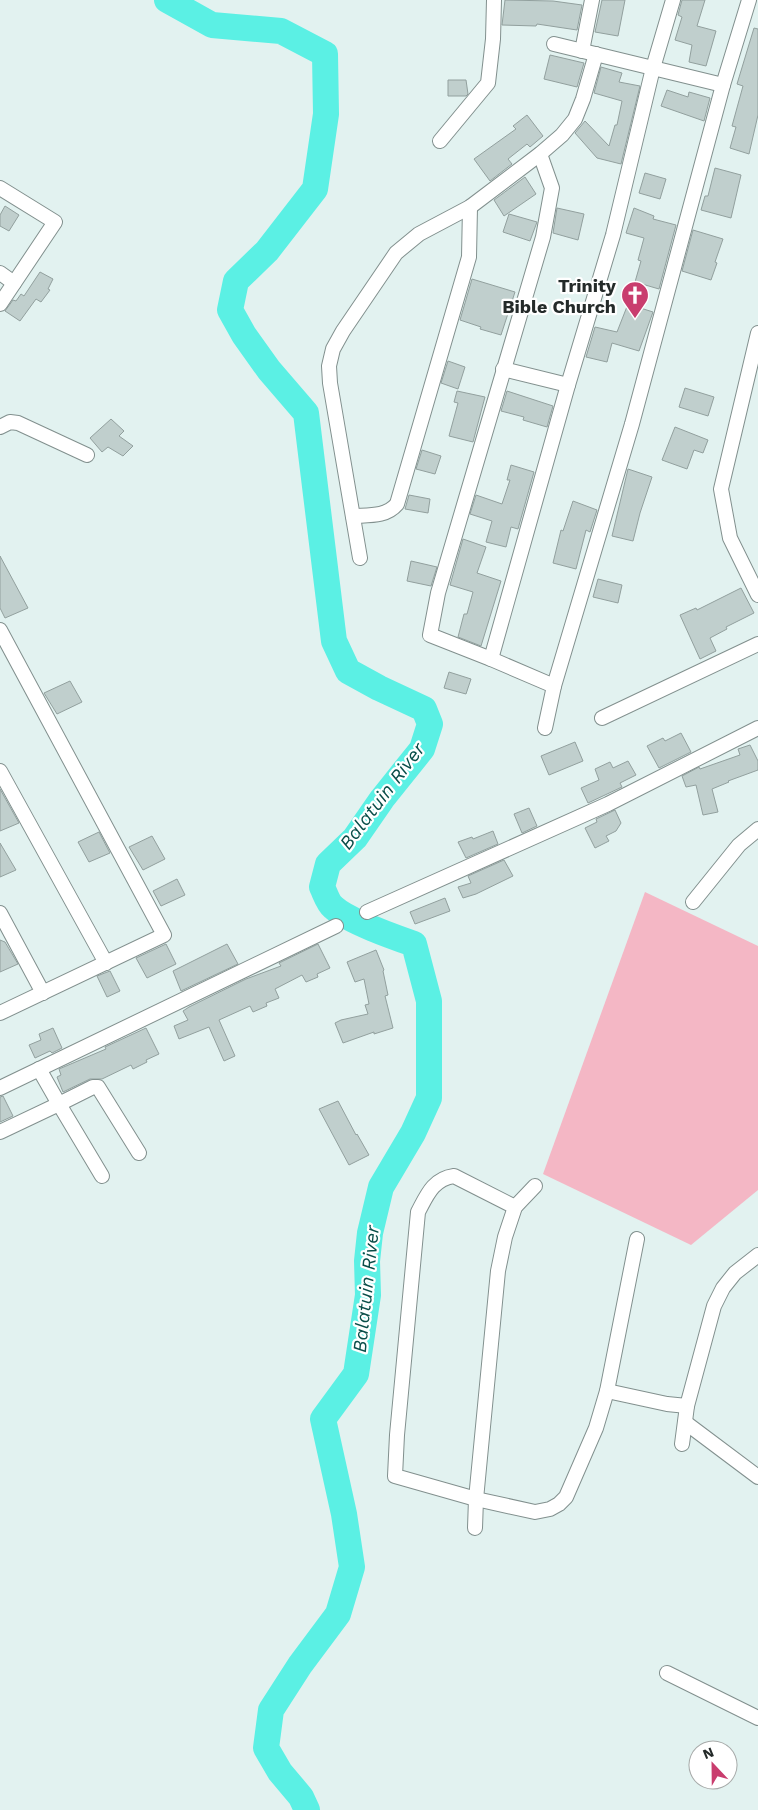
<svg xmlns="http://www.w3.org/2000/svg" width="758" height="1810" font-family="'Work Sans',sans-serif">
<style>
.green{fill:#f4b7c5}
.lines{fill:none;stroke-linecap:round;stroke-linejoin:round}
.river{stroke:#5bf0e4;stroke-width:26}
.building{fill:#c0cfcd;stroke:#92a09e}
.minor-casing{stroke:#82908e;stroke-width:16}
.minor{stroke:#fff;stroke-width:14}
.labels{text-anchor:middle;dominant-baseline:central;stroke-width:4.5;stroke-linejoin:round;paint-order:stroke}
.poi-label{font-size:18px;font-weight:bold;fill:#242a29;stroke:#fff;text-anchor:end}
.water-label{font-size:19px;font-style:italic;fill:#0a4e49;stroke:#fff}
</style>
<rect width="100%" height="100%" fill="#e2f2f0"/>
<polygon class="green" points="645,892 758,946 758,1190 691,1245 543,1174"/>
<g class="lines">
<path class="river" d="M167,0L212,25L281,31L325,54L326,114L315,189L267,251L236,281L230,310L244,335L269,370L306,413L334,641L348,671L379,688L424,709L430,724L422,749L382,799L355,838L328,864L322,887C325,893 328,903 333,907C348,921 394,937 414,944L429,1001V1098L413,1133L381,1187L370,1233L367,1261L368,1295L356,1374L323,1419L344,1514L352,1567L338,1614L300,1665L271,1710L266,1748L280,1772L301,1797L307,1810"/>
</g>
<g class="building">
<polygon points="505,0 553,1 582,5 577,30 537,24 536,26 502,25"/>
<polygon points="602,0 625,0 618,36 595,32"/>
<polygon points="682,0 705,0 697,26 716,31 706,66 689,62 692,45 675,40 682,17 678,15"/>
<polygon points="754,28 758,29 758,115 749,154 730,148 736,127 732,126 743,86 737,84"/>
<polygon points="550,55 584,63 577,87 544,79"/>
<polygon points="601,67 622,73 619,82 640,86 621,164 597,158 575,133 585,121 609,146 615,125 617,125 622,101 594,93"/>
<polygon points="448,80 466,80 468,94 466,96 448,96"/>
<polygon points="667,90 688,97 689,92 710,98 704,121 661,106"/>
<polygon points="527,115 543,136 530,147 527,144 508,159 512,164 490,181 474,159 516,129 513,126"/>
<polygon points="715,168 741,175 731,218 701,210 705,196 708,196"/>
<polygon points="645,173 666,179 660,199 639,193"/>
<polygon points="525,177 536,194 504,216 494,200"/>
<polygon points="5,206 19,215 9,231 0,226 0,215"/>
<polygon points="557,208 584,214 578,240 553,233"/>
<polygon points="634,208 654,216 653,219 676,225 659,289 635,282 641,261 638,260 644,238 626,233"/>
<polygon points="509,214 537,222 530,241 503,232"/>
<polygon points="693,230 723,239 715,262 717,263 711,280 682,271"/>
<polygon points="40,272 53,279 48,289 50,290 41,302 36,299 20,321 5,311 13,300 16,301 21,294 24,296"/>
<polygon points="472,279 515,292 501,335 480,329 481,327 460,320"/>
<polygon points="628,304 653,312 639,351 612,343 607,362 586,357 595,327 617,332"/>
<polygon points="448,361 465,367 458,389 441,383"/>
<polygon points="685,388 714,397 708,416 679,407"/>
<polygon points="457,391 485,397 473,442 449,436 458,403 454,402"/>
<polygon points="507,391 553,406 547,427 523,420 524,417 501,411"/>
<polygon points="111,419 124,431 119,436 133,446 123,456 108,447 102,452 90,438"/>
<polygon points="675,427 708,440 703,453 694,450 687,469 662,460"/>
<polygon points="422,450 441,456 435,474 416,469"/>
<polygon points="511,465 534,472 518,529 511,527 506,547 486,542 492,521 470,514 476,495 502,504 510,480 507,480"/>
<polygon points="628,469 652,477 640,513 633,541 612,536"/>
<polygon points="409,495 430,499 428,513 405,509"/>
<polygon points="573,501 597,510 590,532 586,530 576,569 553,563 561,530 563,531"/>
<polygon points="463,539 486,547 477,573 501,581 481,646 458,637 464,614 467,614 473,592 450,585"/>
<polygon points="0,556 28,608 5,618 0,608"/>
<polygon points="411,561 437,567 431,586 407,581"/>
<polygon points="598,579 622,585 618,603 593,597"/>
<polygon points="741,588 754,613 726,627 727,629 710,638 716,651 700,659 680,615 696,608 697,610"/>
<polygon points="449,672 471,679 466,694 444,688"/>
<polygon points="70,681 82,702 57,714 44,693"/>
<polygon points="681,733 691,752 659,768 647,746 663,738 665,741"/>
<polygon points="575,742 583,761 549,775 541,756"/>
<polygon points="750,745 758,761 758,770 728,781 729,782 712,789 718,812 703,815 696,785 686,787 682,776 699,767 700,769 740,755 738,749"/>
<polygon points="628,761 636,775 620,783 622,787 588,803 581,788 599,780 595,769 610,762 613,768"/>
<polygon points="0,789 19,823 0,831"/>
<polygon points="529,808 537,826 522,833 514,814"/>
<polygon points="615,810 621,823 616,831 606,836 609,841 595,848 585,828 597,822 596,819"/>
<polygon points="493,831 498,844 466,858 458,842 472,837 473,839"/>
<polygon points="99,832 110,853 89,862 78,842"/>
<polygon points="152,836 165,859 143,870 129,847"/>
<polygon points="0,843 16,870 0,877"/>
<polygon points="504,860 513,876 476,894 463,898 458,887 471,883 468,876"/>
<polygon points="177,879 185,895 161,906 153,891"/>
<polygon points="445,898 450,911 415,924 410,912"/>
<polygon points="0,940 5,942 18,964 0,972"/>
<polygon points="166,944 176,964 147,978 136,958"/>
<polygon points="227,944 238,964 181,991 173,971"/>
<polygon points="318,944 330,968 317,974 318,977 306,982 302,975 275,989 279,998 266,1003 267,1006 253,1012 250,1006 219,1020 235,1056 224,1061 209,1027 179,1039 174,1026 188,1020 183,1011 189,1007 246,979 281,966 279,963"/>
<polygon points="376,950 384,970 383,971 388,995 385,996 393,1028 374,1034 374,1032 343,1043 335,1023 341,1020 368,1014 365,1005 369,1004 364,979 355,982 347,962"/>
<polygon points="110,971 120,991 107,997 97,976"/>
<polygon points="53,1028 62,1048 52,1053 50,1051 35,1058 29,1045 41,1040 39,1034"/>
<polygon points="146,1028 159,1054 146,1060 147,1062 133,1069 131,1065 102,1079 90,1079 63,1092 57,1077 61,1075 59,1069 106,1049 105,1047"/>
<polygon points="3,1096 13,1116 0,1122 0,1097"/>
<polygon points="338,1101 356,1135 357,1134 369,1155 349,1165 319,1109"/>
</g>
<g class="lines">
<g class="minor-casing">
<g id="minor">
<polyline points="554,44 723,85"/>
<polyline points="582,51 592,0"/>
<polyline points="440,141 488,83 493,39 494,0"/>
<polyline points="540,154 552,188 543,237 438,593 430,635 491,659 554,686"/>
<polyline points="0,188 55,222 0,304"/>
<polyline points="0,273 14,283"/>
<polyline points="758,333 721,489 730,538 758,595"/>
<polyline points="503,369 568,385"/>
<polyline points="0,427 10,422 18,423 87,455"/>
<path d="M353,516C369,515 386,517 397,504L469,257L470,207"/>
<polyline points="360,558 330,383 329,366 333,349 343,331 396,253 419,234 470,207 540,154 562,135 575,119 583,99 596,54"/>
<polyline points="0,630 164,935 0,1013"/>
<polyline points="491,659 568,385 613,235 653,68 673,0"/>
<polyline points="602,718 758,644"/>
<polyline points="545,728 554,686 632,424 723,85 749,0"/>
<polyline points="0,771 106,963"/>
<polyline points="693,902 739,845 758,829"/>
<polyline points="367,912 608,804 758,728"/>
<polyline points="0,913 43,993"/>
<polyline points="0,1088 336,926"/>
<polyline points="0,1132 59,1104 39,1069"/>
<polyline points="102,1176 59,1104 93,1087 98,1087 139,1153"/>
<path d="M515,1207L454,1176C433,1179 427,1195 418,1212L397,1435L395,1476L476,1499L535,1512L550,1509L559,1504L566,1497L596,1428L607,1391L637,1239"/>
<polyline points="607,1391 667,1404 687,1406"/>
<polyline points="686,1423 758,1477"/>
<polyline points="682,1444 687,1406 714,1306 723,1288 735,1273 758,1255"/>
<polyline points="475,1528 476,1499 498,1271 505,1237 515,1207 535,1186"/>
<polyline points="667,1673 758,1718"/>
</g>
</g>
<use href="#minor" class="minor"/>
</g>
<defs>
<g id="church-pin" transform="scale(1.4375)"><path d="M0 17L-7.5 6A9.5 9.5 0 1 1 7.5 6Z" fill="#c93d6e" stroke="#fff"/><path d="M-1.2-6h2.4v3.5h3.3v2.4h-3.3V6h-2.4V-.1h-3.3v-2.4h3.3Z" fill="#fff"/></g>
</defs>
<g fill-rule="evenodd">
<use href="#church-pin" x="635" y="295"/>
</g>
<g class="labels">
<g class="poi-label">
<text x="616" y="285">Trinity<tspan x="616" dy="21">Bible Church</tspan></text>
</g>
<g class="water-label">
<text transform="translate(382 796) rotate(-53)">Balatuin River</text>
<text transform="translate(366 1289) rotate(-84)">Balatuin River</text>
</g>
</g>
<g transform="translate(713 1765) rotate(338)"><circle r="24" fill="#ffffff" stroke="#a7aaa9"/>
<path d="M0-4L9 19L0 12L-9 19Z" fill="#c93d6e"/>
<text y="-8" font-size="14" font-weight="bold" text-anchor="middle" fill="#242a29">N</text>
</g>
</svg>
